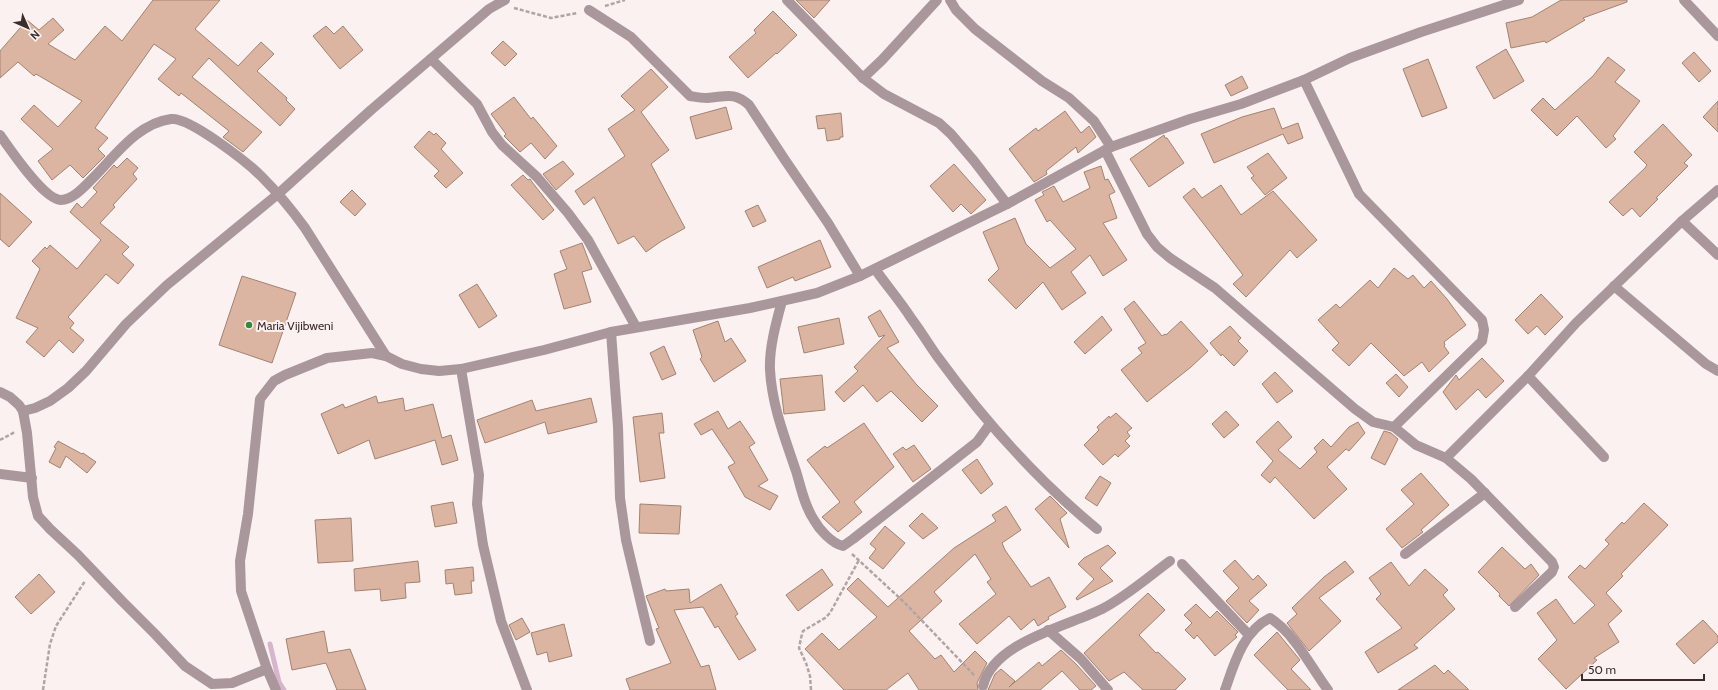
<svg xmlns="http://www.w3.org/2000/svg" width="1718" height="690" font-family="Cabin,sans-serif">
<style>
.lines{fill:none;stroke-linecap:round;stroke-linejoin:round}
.stream{stroke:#d7b5cf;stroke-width:5}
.building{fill:#dcb5a2;stroke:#a38271}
.path{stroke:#b1a5a4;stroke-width:2.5;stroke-dasharray:4 2;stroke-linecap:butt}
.minor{stroke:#a9979c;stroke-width:10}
.poi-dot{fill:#2f8c3d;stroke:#faf1f0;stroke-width:1.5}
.labels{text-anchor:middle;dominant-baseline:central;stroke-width:4;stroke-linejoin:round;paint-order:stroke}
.poi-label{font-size:12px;fill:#3c2c2b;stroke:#faf1f0;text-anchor:start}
</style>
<rect width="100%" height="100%" fill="#faf1f0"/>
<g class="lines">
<polyline class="stream" points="270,644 279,682 284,690"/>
</g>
<g class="building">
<polygon points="153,0 220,0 195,29 238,66 261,42 274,54 257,71 287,98 286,100 295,109 280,126 209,58 192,77 262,132 243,152 223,137 229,131 181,93 179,96 158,79 176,59 154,44 95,128 108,138 98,149 105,156 83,178 70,165 52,180 38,161 53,149 21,119 34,105 58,127 82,101 36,74 34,76 18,62 0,78 0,51 27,20 39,30 53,18 64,30 48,44 75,60 105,26 122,41"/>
<polygon points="796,0 830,0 814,18"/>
<polygon points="1561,0 1627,0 1627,2 1583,18 1585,20 1546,43 1545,41 1511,48 1506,23 1532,17"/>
<polygon points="773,11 797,35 777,54 776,53 748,78 729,57 756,33 754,30"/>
<polygon points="326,26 334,34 343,26 363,50 340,69 313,36"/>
<polygon points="503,41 517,54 505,66 491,53"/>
<polygon points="1506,49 1524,81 1494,99 1476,67"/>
<polygon points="1694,52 1711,71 1699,82 1682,63"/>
<polygon points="1608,57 1625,70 1615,82 1640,101 1613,136 1616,139 1606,148 1577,116 1557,136 1531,110 1543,98 1555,110 1593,76"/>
<polygon points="1428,59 1447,108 1422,117 1403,69"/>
<polygon points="651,69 668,87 641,112 669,150 651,164 685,228 660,242 646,252 634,236 618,244 594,197 584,205 575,191 625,156 608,129 635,110 621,96"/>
<polygon points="1242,76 1248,88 1231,96 1225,85"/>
<polygon points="514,97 531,119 533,117 557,146 545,159 531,143 520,152 504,136 506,134 491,114"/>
<polygon points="1718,101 1718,132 1703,117"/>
<polygon points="726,107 732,129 696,139 690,117"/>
<polygon points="1274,108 1282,129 1298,123 1303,138 1288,144 1283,134 1214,163 1201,134 1242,117"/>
<polygon points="1065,111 1081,133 1089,126 1096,137 1078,153 1076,147 1046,171 1047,174 1034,182 1009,149 1036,128 1038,131"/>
<polygon points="841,113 843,137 840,137 840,139 827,141 825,128 818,129 816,116"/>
<polygon points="1663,124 1692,155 1684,163 1688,166 1656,198 1658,199 1640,217 1632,208 1623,216 1609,202 1645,168 1647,165 1634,152"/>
<polygon points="429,131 434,135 436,133 446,143 441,149 463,173 446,188 434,176 439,171 414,147"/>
<polygon points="1164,135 1165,138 1167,138 1184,163 1149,187 1130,159"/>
<polygon points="1268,153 1287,178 1265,195 1251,178 1254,176 1247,167"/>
<polygon points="127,158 138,168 133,174 137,179 113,205 115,207 100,223 129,247 122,254 134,265 118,284 106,274 68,317 74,323 70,328 84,340 73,353 59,340 44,357 26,342 38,328 16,318 40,269 32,261 45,247 47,249 50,245 77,269 101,240 70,212 77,203 82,208 97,192 93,188 114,165 117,168"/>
<polygon points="563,161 574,174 556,190 543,174"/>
<polygon points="954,164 986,200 971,214 961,204 953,212 930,186"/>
<polygon points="1101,166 1105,180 1108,179 1115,192 1109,195 1117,218 1103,223 1127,260 1103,276 1090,255 1071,272 1086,293 1062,310 1043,282 1016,309 988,280 999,269 983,232 1015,218 1026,244 1050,268 1076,249 1050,220 1047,222 1035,200 1044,195 1042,192 1054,186 1063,202 1090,188 1084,172"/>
<polygon points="523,175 528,180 530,179 532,182 554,210 543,220 511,185"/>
<polygon points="1221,185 1241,215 1273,191 1317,240 1297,258 1290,250 1246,297 1233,284 1243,275 1183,197 1194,188 1202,198"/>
<polygon points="352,190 366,204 355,216 340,202"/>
<polygon points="0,193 32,222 9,247 0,239"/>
<polygon points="758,205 766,221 753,227 745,211"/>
<polygon points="820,240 831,267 795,281 793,277 767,288 758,267"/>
<polygon points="582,243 592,269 582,272 591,302 564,309 554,274 567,269 560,251"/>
<polygon points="1394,268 1408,279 1413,275 1424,288 1431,281 1447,299 1466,325 1444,342 1445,345 1444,346 1449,353 1429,372 1422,362 1404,376 1371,343 1349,366 1332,350 1339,343 1318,320 1336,304 1340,308 1370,280 1378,288"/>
<polygon points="242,276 296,293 272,363 219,345"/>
<polygon points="477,284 497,316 479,328 459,295"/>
<polygon points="1541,294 1563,317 1545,335 1537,326 1528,334 1515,320"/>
<polygon points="1134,301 1162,336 1165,334 1166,335 1181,321 1208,351 1191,367 1147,402 1121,370 1142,353 1138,348 1146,343 1124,309"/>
<polygon points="880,310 899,342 887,348 916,384 938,406 922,422 891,391 877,402 863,385 844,402 835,392 858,371 854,367 885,335 879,337 868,317"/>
<polygon points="1102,316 1112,330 1085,354 1074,342"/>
<polygon points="839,318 844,344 804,353 798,327"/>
<polygon points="718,321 725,342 731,338 746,361 714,382 700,359 702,357 693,330"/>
<polygon points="1230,326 1241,338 1238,341 1248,351 1234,366 1222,354 1221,356 1210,343"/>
<polygon points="664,346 676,374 662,380 650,353"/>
<polygon points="1482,358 1504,381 1486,398 1478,389 1456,410 1443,392 1456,375 1459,380"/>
<polygon points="1275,372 1293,391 1277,403 1262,384"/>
<polygon points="1396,374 1408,387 1399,397 1386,383"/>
<polygon points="822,375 825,410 784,414 780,379"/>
<polygon points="376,396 378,403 403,398 405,411 433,404 442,438 451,435 458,460 442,465 435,440 375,459 369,440 338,454 321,414 343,404 345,408"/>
<polygon points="591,398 597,422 548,434 545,422 485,443 477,420 532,400 536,411"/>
<polygon points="718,411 728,429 740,421 755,443 749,447 768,480 758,486 778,496 770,510 745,497 728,467 735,463 712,429 701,435 694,424"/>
<polygon points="1226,411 1239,425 1224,438 1212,424"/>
<polygon points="662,413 664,433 659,433 665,478 640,482 633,417"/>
<polygon points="1116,413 1132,428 1127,432 1130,436 1125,441 1130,446 1118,457 1115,454 1103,465 1084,445 1099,430 1097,427 1109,416 1110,418"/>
<polygon points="1278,421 1292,437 1278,450 1300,469 1317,452 1314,448 1323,439 1331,447 1349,427 1358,422 1365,433 1349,451 1346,449 1327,467 1347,489 1314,519 1275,477 1270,483 1261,475 1273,461 1256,442"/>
<polygon points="864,423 894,467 854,502 862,512 838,532 822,517 840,502 807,460 825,446 827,448"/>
<polygon points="1384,431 1391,433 1398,439 1385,465 1371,458"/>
<polygon points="58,441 82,454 83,453 96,462 87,473 66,456 60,468 49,462 56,448 54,447"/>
<polygon points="914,445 931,469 913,482 893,454 903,447 906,450"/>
<polygon points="977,459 993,484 981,494 962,470"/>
<polygon points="1421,473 1449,505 1421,530 1423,532 1402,548 1386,529 1414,504 1401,490"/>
<polygon points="1100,476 1111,483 1097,506 1085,498"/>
<polygon points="1050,496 1067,513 1060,519 1069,548 1035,509"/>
<polygon points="453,502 457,523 435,527 431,506"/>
<polygon points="1644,503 1668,525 1621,574 1623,576 1606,593 1622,611 1608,624 1619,642 1594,658 1597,660 1566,689 1538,659 1557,640 1537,613 1556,599 1574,624 1595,605 1568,577 1580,565 1585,569 1609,544 1605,540 1622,522 1624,524"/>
<polygon points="640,504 681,506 679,534 639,533"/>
<polygon points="1006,506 1021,530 1002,543 1005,550 1031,587 1049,577 1066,607 1048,617 1049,619 1038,626 1034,619 1021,630 1009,616 977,644 959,624 996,594 987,582 991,579 975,554 934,592 942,601 909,631 935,659 941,655 954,672 975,651 987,663 977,683 978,690 919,690 908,673 886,690 844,690 805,649 822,633 839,650 877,617 847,589 858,578 888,607 954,548 996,521 992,515"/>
<polygon points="922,513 938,528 923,539 909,526"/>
<polygon points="351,518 353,561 318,563 315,520"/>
<polygon points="885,526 905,543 883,569 869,558 876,549 870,544"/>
<polygon points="1108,545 1116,553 1100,568 1113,581 1077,600 1076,598 1094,579 1078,564 1084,558"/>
<polygon points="1502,547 1525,569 1531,564 1539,575 1509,606 1499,596 1500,594 1478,572"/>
<polygon points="1235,560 1253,580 1258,575 1267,585 1249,601 1259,610 1247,623 1226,601 1239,588 1223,571"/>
<polygon points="418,561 420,582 405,583 406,598 381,601 380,589 355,591 354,569"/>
<polygon points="1345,561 1354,572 1319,598 1341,621 1309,651 1287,623 1297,614 1292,608 1324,577"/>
<polygon points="1391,562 1409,586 1425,569 1448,590 1443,595 1455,609 1414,645 1418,648 1378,673 1365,652 1402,628 1376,599 1381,594 1369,578"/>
<polygon points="473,567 474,581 471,581 472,593 455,595 453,583 446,584 445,570"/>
<polygon points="822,569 833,585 798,611 786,595"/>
<polygon points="39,574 55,592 31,614 15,597"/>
<polygon points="721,584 738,614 735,616 756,650 739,660 718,626 715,628 703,607 674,610 701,667 709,665 716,690 630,690 626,679 671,663 656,629 659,628 646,596 665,589 666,591 689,589 690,603"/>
<polygon points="1148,593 1165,610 1139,635 1156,653 1158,652 1186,679 1175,690 1143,690 1124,672 1109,681 1084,653"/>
<polygon points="1196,604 1210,618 1217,611 1238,632 1235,635 1237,637 1215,656 1197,635 1194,639 1185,630 1192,623 1184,615"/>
<polygon points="522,618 530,632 516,640 509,625"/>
<polygon points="1703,620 1718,636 1718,642 1694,664 1676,644"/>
<polygon points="564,624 572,656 549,662 547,652 537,655 531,633"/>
<polygon points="324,631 328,653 350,649 366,690 337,690 326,663 292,670 286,639"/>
<polygon points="1277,632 1300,660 1291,669 1311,690 1288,690 1254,655"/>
<polygon points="1061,650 1076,664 1096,686 1091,690 1080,690 1062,671 1040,690 988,690 995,674 1001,669 1015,681 1009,687 1039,662 1042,666"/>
<polygon points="1435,665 1444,674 1448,670 1469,690 1398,690"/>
</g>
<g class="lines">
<g class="path">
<polyline points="605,6 625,0"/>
<polyline points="514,8 551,18 577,13"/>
<polyline points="0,440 15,432"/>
<polyline points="852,554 905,603 975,676"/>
<polyline points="43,690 50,644 56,626 85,581"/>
<polyline points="811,690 810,676 806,663 799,648 801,638 803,631 825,618 830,613 859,560"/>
</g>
<g class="minor">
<polyline points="787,0 863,78 884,94 939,123 951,134 974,161 1007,204"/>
<polyline points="950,0 956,10 975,29 1042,81 1069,98 1094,121 1111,147"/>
<polyline points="1684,0 1718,36"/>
<path d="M589,10L631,37L690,96C696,97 701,98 707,98C725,97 734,91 749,105L785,160L828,223L860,276"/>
<polyline points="431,59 477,104 492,132 502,145 537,177 568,213 588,240 636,327"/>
<polyline points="863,78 882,60 937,0"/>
<polyline points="1304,80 1359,194 1482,320 1484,330 1482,341 1394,427"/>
<path d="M0,135C11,150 43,199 61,200C73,200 85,186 93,178C115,156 138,123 171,119C190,117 248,163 262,177C278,193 292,210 305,228L386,356"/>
<polyline points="1105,150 1147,234 1157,247 1170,258 1215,288 1355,409 1373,422 1394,427 1416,445 1446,458 1471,479 1552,562 1554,567 1552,572 1515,607"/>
<polyline points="1682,221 1718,255"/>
<path d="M875,269C887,286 900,301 911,318C920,330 928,343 937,356C983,419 1036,479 1097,529"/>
<polyline points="1614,286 1706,364 1718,371"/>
<path d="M782,301C776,323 769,348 770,370C772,406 785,438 796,471C801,487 804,505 814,520C819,529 831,543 843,546L853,539L977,442L990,424"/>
<polyline points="611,332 618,427 620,498 626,540 650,641"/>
<polyline points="461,369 479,475 477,504 483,545 501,621 527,690"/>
<polyline points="1528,376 1604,457"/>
<polyline points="0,392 10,397 19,405 23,411 27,433 33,497 38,516 50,529 78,555 122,601 155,634 185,666 212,684 232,683 267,669"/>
<polyline points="23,411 35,408 50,401 68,388 86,371 126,324 167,285 278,194 371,110 475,21 489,9 505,0"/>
<polyline points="1446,458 1528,376 1576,323 1682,221 1718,190"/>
<polyline points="0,474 32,478"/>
<polyline points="1405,554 1485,493"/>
<polyline points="1182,564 1249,635"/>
<polyline points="1048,630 1081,659 1108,690"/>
<path d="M983,686C993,642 1068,626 1102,609C1127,596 1148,577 1170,561"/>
<polyline points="276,690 267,669 241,591 240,561 248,514 260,399 274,381 285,375 327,358 372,353 386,356 402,364 421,369 439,371 461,369 544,350 611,332 750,308 817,293 860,276 1007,204 1111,147 1190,119 1241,104 1304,80 1350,58 1421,32 1519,0"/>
<path d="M1225,690C1234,664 1243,631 1270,618C1296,635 1310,666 1328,690"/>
</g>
</g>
<circle class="poi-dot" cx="249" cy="325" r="4"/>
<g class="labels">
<g class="poi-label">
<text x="257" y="325">Maria Vijibweni</text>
</g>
</g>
<g transform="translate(28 28) rotate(135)" stroke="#faf1f0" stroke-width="3" paint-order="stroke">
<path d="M0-3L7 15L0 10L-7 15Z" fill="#3c2c2b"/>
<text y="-6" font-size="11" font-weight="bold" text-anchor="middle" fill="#3c2c2b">N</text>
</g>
<path d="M1582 674v6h122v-6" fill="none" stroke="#3c2c2b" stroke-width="2"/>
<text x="1588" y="674" font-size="12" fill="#3c2c2b" stroke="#faf1f0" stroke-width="3" paint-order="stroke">50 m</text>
</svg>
